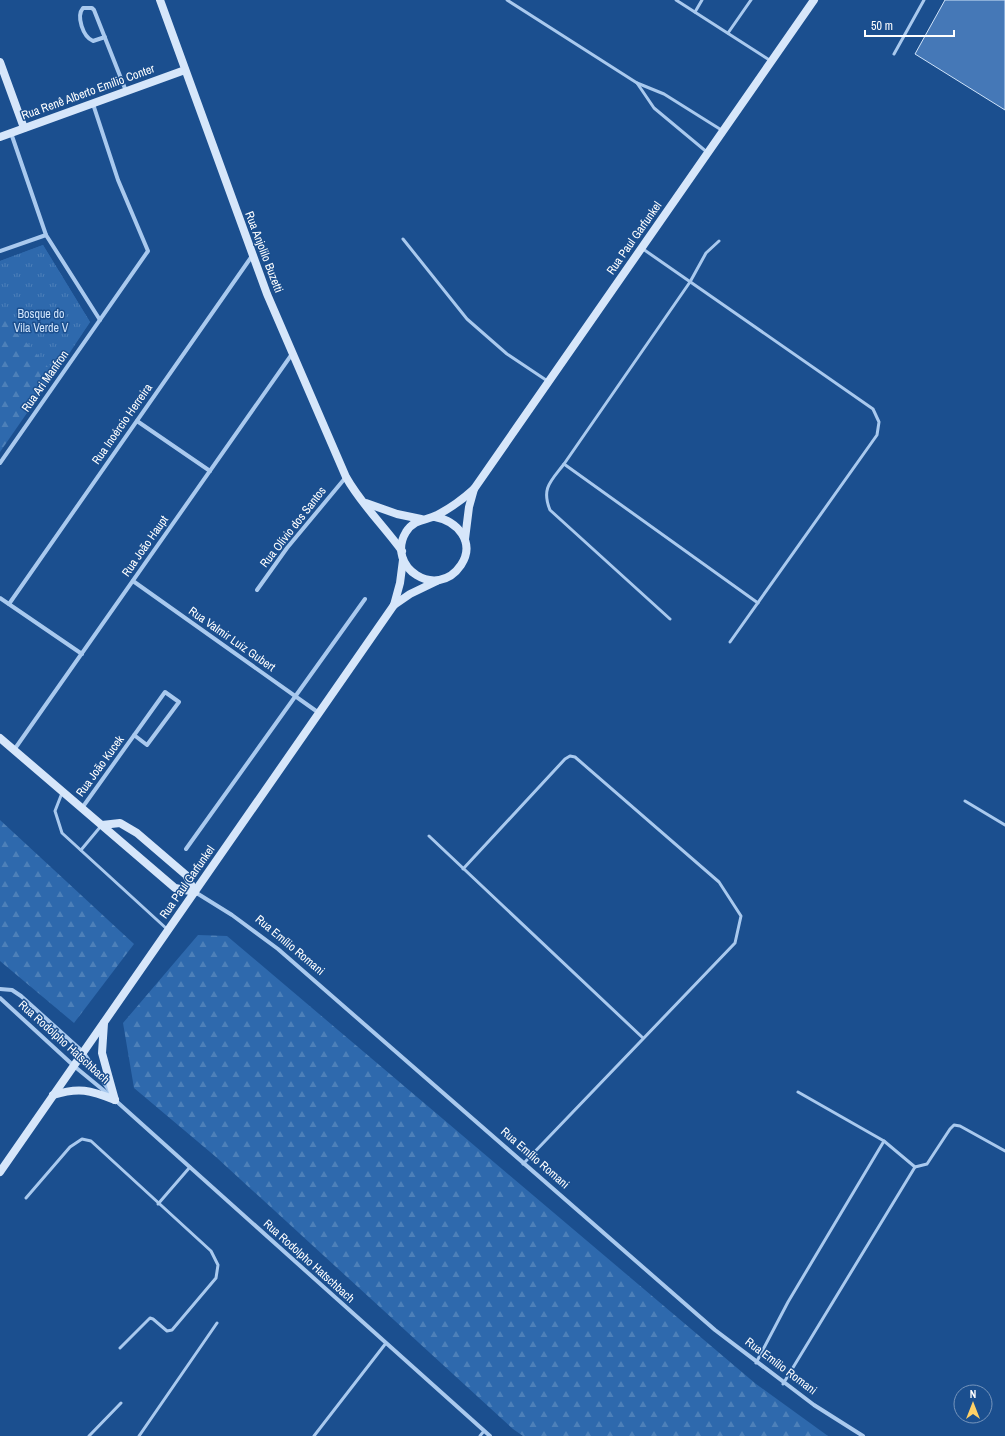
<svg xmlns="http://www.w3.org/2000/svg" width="1005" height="1436" font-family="'Archivo Narrow',sans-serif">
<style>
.forest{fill:url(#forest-firs)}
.park{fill:url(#park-tufts)}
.building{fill:#4478b7;stroke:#cfe3fa;filter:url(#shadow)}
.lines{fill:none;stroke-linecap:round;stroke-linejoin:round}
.lane{stroke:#a9c9ee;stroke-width:3}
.street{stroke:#a9c9ee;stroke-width:4}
.secondary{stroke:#d6e6fa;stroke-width:8}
.labels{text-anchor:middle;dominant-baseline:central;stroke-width:3;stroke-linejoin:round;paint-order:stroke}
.street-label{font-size:12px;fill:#fff;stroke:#1b4f8f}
.park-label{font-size:12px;fill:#cfe3fa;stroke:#1b4f8f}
</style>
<defs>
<pattern id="forest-firs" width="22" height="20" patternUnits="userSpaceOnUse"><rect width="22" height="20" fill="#2e69ad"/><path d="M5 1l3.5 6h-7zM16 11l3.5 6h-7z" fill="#4d80b9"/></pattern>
<pattern id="park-tufts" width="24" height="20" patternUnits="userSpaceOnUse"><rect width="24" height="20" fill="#2e69ad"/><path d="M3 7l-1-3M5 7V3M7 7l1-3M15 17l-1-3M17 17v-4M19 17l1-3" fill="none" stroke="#4d80b9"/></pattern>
<filter id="shadow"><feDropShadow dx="3.5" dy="-3.5" stdDeviation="1" flood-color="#0009"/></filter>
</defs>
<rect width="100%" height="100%" fill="#1b4f8f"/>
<g class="forest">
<polygon points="43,245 90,322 0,452 0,261"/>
<polygon points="0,820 134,944 74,1023 0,961"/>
<polygon points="198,935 227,936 756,1384 828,1436 523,1436 513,1429 216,1157 134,1088 123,1023"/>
</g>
<polygon class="park" points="43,245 90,322 55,375 3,316 0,306 0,261"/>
<polygon class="building" points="945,0 1005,0 1005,110 915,54"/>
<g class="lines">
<g class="lane">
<polyline points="507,0 637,83 664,94 723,131"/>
<polyline points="676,0 771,61"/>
<polyline points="695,12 702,0"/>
<polyline points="728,33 751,0"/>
<polyline points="894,54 924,0"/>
<polyline points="637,83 654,108 708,153"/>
<polyline points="403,239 467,319 507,354 549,382"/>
<polyline points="719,241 706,253 690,282 564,464 758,603"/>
<polyline points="643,249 873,409 879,422 877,435 730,642"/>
<path d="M564,464C551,481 541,488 550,510L670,619"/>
<polyline points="62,793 55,811 62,833 168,930"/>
<polyline points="965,801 1005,825"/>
<polyline points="429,836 643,1038"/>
<polyline points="81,850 101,826"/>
<polyline points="463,869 565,759 570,756 575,757 719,882 741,916 735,943 523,1164"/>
<polyline points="915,1167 927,1164 950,1129 954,1125 960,1126 1005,1151"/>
<polyline points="26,1198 70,1147 82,1139 91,1141 211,1251 218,1265 216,1278 172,1330 167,1331 153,1319 150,1318 120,1348"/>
<polyline points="158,1204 190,1167"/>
<polyline points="756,1363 788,1302 884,1141 798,1092"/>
<polyline points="783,1384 915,1167 884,1141"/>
<polyline points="89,1436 121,1403"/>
<polyline points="139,1436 217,1323"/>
<polyline points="314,1436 386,1343"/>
<polyline points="480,1436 484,1431"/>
</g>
<g class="street">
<path d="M105,37L93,41C83,37 76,16 83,8H92L94,10L126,91"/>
<polyline points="11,133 46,235 100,320"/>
<polyline points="0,251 46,235"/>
<polyline points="137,421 210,471"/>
<polyline points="0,463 148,251 118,180 93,104"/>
<polyline points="133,581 319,713"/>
<polyline points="257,590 287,548 346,477"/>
<polyline points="0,598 82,654"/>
<polyline points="9,604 252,256"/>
<polyline points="14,750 292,354"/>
<polyline points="82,808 165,692 179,702 147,745 134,735"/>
<polyline points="186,849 365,599"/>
<polyline points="195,892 232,915 278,949 715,1330 814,1405 863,1436"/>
<polyline points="0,989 12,990 21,996 83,1052 111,1093"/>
<polyline points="0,998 74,1066 108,1094"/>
<polyline points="115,1100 490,1436"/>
</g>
<g class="secondary">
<path d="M160,0L267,294L346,477C361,504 384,526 402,551"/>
<polyline points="0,62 24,128"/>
<polyline points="0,137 185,70"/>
<polyline points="366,503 397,514 421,519"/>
<path d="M435,517C457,521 476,542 461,565C437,601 385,567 406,532C415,518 426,521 437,515C451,508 463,499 474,489L814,0"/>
<polyline points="465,539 469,507 474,489"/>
<polyline points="394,605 410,594 437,581"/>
<polyline points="0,738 175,888 195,892"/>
<polyline points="102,825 120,823 137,833 186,875 195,892"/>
<polyline points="104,1023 102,1053 115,1100"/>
<path d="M53,1095C79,1087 90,1090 115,1100"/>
<polyline points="0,1172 394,605 400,583 403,560"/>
</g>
</g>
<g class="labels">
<g class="street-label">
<text transform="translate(88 92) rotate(-20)">Rua Renê Alberto Emílio Conter</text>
<text transform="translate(634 238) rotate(-55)">Rua Paul Garfunkel</text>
<text transform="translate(264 252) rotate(69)">Rua Anjolilo Buzetti</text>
<text transform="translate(45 381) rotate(-55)">Rua Ari Manfron</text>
<text transform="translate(122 424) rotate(-55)">Rua Inoércio Herreira</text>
<text transform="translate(293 527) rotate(-52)">Rua Olívio dos Santos</text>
<text transform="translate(145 546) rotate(-55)">Rua João Haupt</text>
<text transform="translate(232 639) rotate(35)">Rua Valmir Luiz Gubert</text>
<text transform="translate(100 766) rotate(-54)">Rua João Kucek</text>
<text transform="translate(187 882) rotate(-55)">Rua Paul Garfunkel</text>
<text transform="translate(290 945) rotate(40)">Rua Emílio Romani</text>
<text transform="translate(64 1042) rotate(42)">Rua Rodolpho Hatschbach</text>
<text transform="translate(535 1158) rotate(41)">Rua Emílio Romani</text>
<text transform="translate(309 1261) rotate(42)">Rua Rodolpho Hatschbach</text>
<text transform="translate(781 1366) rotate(37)">Rua Emílio Romani</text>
</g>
<g class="park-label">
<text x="41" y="314">Bosque do<tspan x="41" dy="14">Vila Verde V</tspan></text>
</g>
</g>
<g transform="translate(973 1404)"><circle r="19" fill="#1b4f8f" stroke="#7695bc"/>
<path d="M0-3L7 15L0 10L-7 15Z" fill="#ffd166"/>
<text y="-6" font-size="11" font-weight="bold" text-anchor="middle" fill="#ffffff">N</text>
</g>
<path d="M865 30v6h89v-6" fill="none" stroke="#ffffff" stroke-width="2"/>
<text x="871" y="30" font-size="12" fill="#ffffff" stroke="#1b4f8f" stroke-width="3" paint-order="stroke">50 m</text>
</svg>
